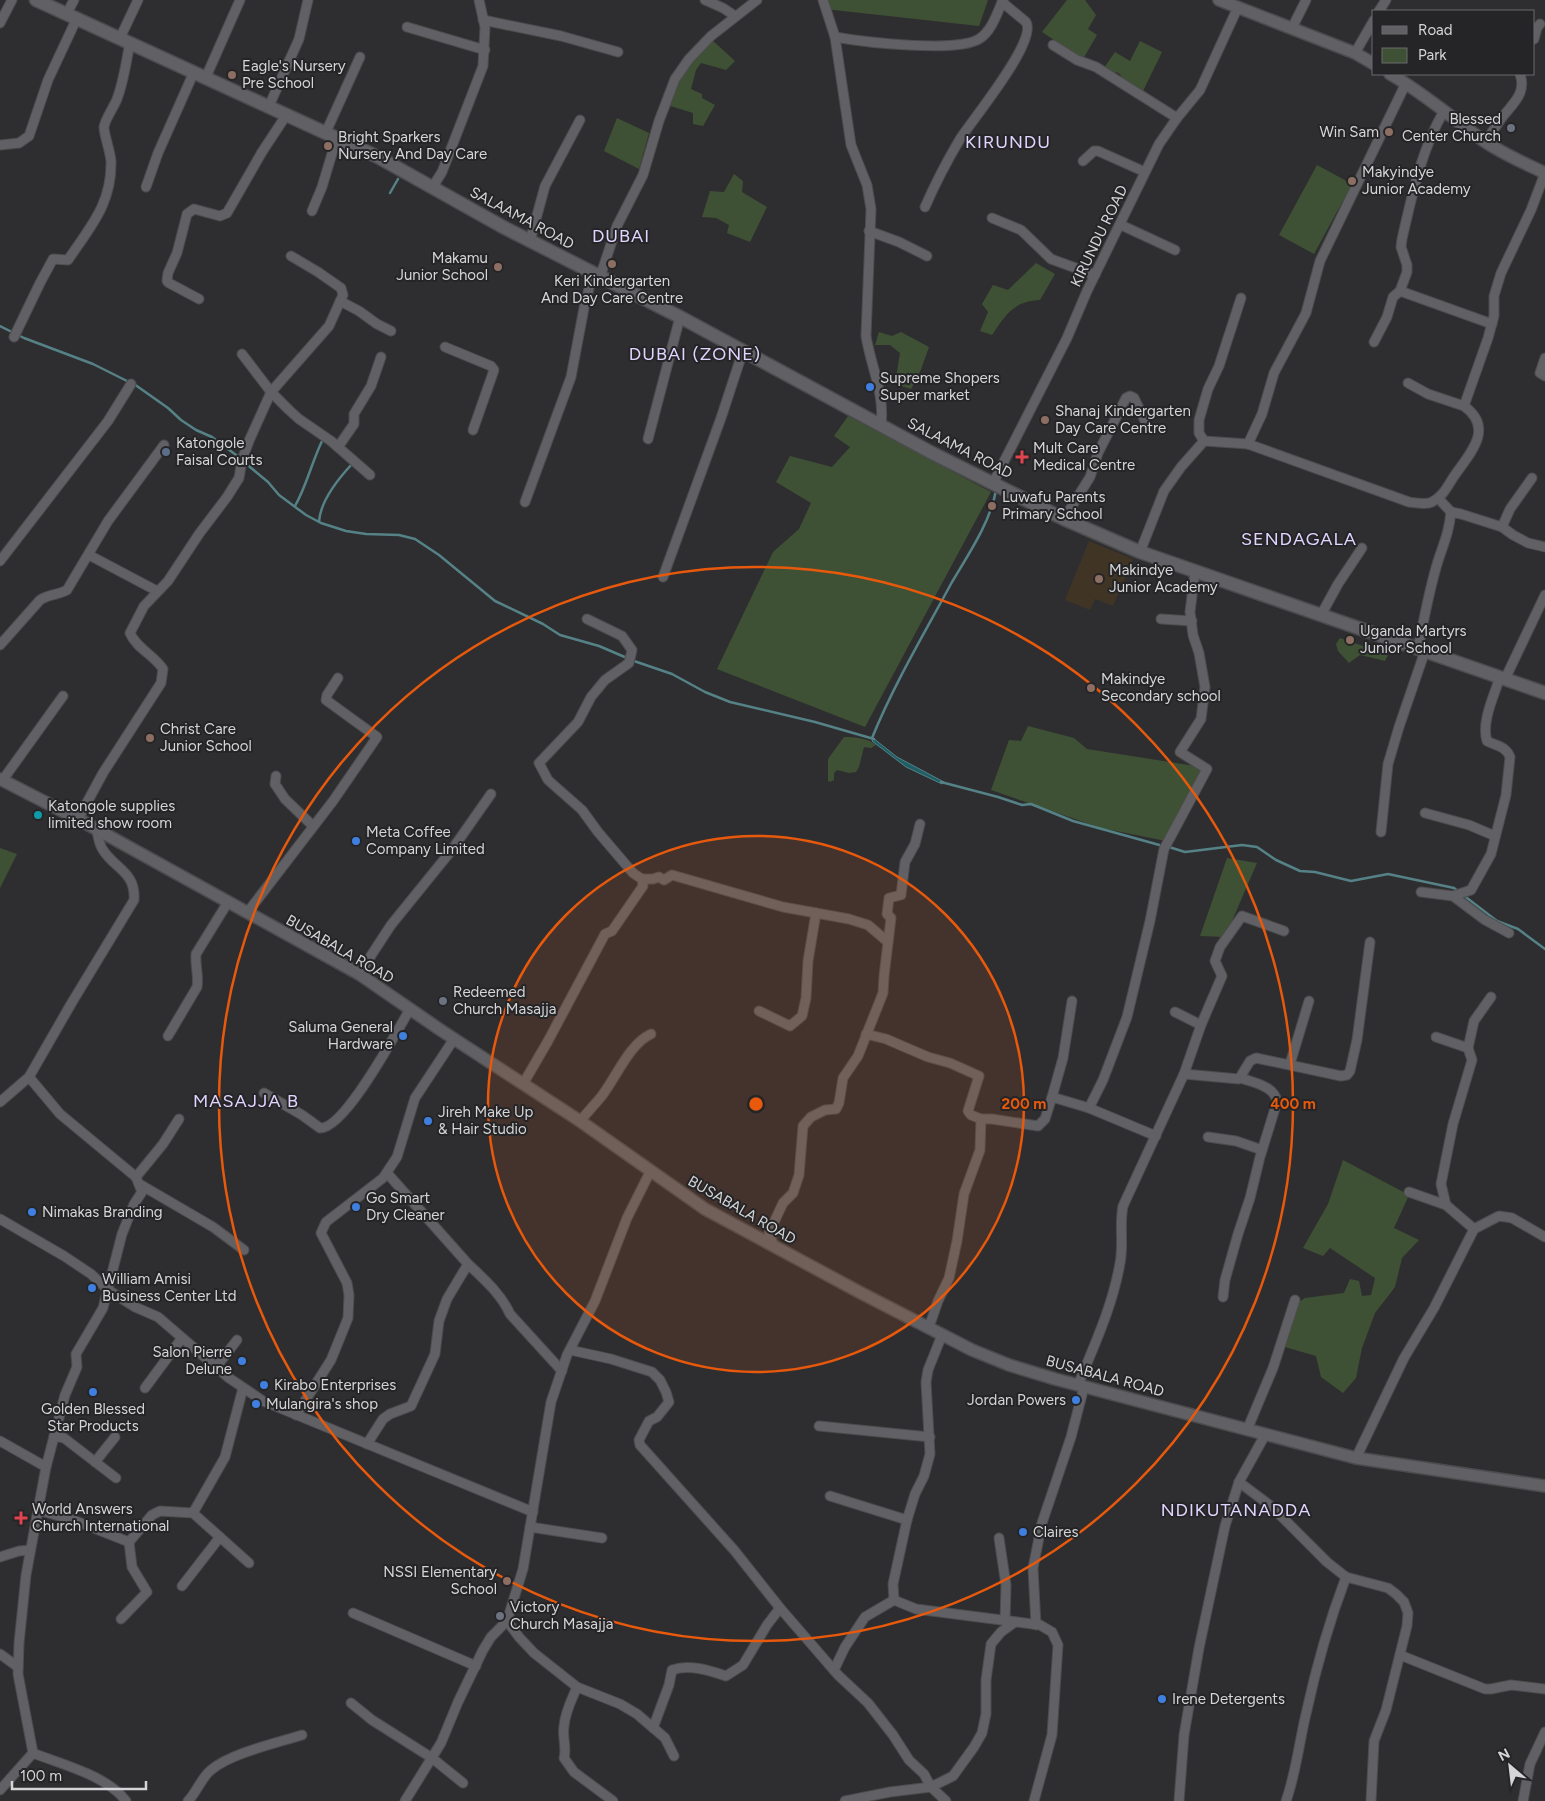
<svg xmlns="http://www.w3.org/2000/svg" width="1545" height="1801" font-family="Figtree,sans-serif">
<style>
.education{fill:#403425}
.green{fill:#3f5134}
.water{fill:#1e5e64;stroke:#558286}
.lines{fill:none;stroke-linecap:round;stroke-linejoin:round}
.stream{stroke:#558286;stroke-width:2.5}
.minor-casing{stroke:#4c4c4e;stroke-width:11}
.tertiary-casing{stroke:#4c4c4e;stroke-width:14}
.secondary-casing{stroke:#4c4c4e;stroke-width:15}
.minor{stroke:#616165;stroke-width:9}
.tertiary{stroke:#616165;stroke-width:11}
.secondary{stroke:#616165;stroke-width:12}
.ring{fill:none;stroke:#e8590c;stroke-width:2.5}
.education-dot{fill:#8d6e63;stroke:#252527;stroke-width:2}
.worship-dot{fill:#6b7280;stroke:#252527;stroke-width:2}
.shop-dot{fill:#3f7fe0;stroke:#252527;stroke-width:2}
.service-dot{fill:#5c6f8a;stroke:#252527;stroke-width:2}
.health-dot{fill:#e0444e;stroke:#252527;stroke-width:2}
.culture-dot{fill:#0f9aa8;stroke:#252527;stroke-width:2}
.labels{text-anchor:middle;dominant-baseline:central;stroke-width:4;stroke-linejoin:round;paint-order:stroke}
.poi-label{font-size:15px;fill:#d5d5d7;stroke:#252527;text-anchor:start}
.street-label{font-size:15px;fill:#d5d5d7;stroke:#252527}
.quarter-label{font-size:18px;letter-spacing:1px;fill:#e1d4ff;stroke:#252527}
.centre{fill:#e8590c;stroke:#252527;stroke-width:2.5}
.ring-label{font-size:15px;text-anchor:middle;font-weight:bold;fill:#e8590c;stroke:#252527;stroke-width:4;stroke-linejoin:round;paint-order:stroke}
</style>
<rect width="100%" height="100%" fill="#2e2e31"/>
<polygon class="education" points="1089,541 1133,559 1113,606 1095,599 1090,610 1065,600"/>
<g class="green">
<polygon points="828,0 988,0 979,26 825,9"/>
<polygon points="1067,0 1085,0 1096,15 1088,29 1097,35 1083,59 1042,32"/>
<polygon points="712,40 735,61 726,70 701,63 696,70 691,89 702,94 702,98 715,105 703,126 693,124 693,113 667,105 677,80"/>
<polygon points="1140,41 1162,52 1143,91 1122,78 1120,74 1116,72 1112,74 1104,68 1115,52 1130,61"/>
<polygon points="617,118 649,133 639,169 604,151"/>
<polygon points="1317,165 1352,184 1314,254 1279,235"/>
<polygon points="734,174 743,181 742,192 767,207 750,242 727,233 729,225 716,218 702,217 710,191 724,192"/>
<path d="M1036,263L1055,274L1040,300C1014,301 1006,314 992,335L980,331L988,312L982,304L993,285L1008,290Z"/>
<polygon points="879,332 892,336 901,332 929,347 920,372 911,389 895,384 900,353 890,345 875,345"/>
<polygon points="848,416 991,492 865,727 717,669 773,552 799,529 811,503 776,482 790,456 832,467 850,447 834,436"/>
<polygon points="1340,638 1388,655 1385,661 1360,655 1349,663 1338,651 1336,644"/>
<polygon points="1028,726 1074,738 1087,749 1195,766 1202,772 1166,841 1101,828 991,790 1009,740 1021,741"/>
<path d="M844,737C855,737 868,738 876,745L871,748L864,747L859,767L856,772L849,773L837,770L834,773V780L830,782L828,781V759Z"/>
<polygon points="0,848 17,854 0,888"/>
<polygon points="1227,858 1257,863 1225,937 1200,936"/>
<polygon points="1343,1160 1409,1195 1394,1228 1419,1240 1402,1258 1395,1287 1375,1313 1362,1348 1356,1378 1343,1393 1321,1377 1316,1356 1285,1347 1296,1304 1305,1298 1344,1293 1350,1279 1359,1281 1362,1296 1371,1295 1375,1278 1330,1248 1323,1256 1303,1248 1328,1204"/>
</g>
<polygon class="water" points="873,738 897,757 944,782 942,784 906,767 872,741"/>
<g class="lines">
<g class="stream">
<polyline points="390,193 398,179"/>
<polyline points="0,326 24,338 93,364 129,382"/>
<polyline points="134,384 168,408 181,420 196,430 212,437 240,458"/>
<polyline points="244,462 268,482 279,495 306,515 321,523 346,531 366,534 399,535 415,539 439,555 495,601 543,624 560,635 599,646 634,661 672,674 705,692 730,702 815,722 874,739"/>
<path d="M295,506C307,485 312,461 323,439"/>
<path d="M319,522C320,502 339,478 352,464"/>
<path d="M872,738C894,684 924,634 952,582C968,555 991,521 996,490"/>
<polyline points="941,782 998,797 1022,805 1031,804 1073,821 1163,846"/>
<polyline points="1169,847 1185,852 1242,845 1257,847 1276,860 1300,871 1315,872 1351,881 1388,874 1454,888 1459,892"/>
<polyline points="1463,895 1497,921 1518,929 1545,949"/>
</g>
<g class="minor-casing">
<g id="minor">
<polyline points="705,0 723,8 735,16"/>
<path d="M823,0L835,37L851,145L867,185L871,209L866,336C871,367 885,394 881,425"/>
<polyline points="1379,11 1386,0"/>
<polyline points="67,13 74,0"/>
<polyline points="483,20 561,36 618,52"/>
<polyline points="0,23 12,0"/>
<polyline points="407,27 485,50"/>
<polyline points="1292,28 1306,0"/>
<path d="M835,37C863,42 956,53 979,39C992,31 997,13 1003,0"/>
<polyline points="120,38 138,0"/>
<polyline points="1534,39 1537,28 1540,24"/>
<polyline points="1053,45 1077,60 1096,67 1177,118"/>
<polyline points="1355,53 1374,20"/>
<polyline points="206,77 240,0"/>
<polyline points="269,106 299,39 308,0"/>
<polyline points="326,132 360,57"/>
<path d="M1485,142C1491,134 1496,126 1501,119C1512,104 1527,94 1520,74"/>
<polyline points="0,145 19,143 29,136 48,80 77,18"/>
<polyline points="1083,161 1094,151 1098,151 1145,172"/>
<polyline points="146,187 158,153 194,72"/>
<polyline points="432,188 442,172 483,66 485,27 479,0"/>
<path d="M925,207C935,184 947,161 960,139C972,120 1038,41 1026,22L1002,2"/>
<polyline points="312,211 322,187 337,137"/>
<polyline points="992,218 1021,230 1051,259 1095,275"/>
<polyline points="1121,225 1175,250"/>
<polyline points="869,231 899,242 927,256"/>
<polyline points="530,241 545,186 580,120"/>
<polyline points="600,277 617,226 643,175 659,121 675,79 689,59 711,36 757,0"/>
<polyline points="1400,291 1492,324"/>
<polyline points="199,299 169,283 167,281 168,273 177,253 187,214 194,209 220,216 227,213 262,152 287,114"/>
<polyline points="340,301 359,311 377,324 391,331"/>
<path d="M14,337L40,283L53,259L68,260C90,227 112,204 111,161C110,150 104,135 104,127C105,119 114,107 117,99C124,81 126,62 130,43"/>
<path d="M1374,342L1387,317L1393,297L1400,291L1407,272V265L1401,247L1402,239C1412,196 1421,150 1444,111"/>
<polyline points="445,347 491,366 494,370 473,430"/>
<polyline points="242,354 271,392 289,410 299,419 331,441 370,475"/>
<polyline points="1545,358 1540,373 1545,376"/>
<polyline points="1408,383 1428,394 1464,406"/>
<polyline points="648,439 680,317"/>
<polyline points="1204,441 1199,433 1199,420 1208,389 1219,366 1241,298"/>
<path d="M1248,444L1409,502C1416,503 1426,505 1432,502C1445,495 1448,484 1457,472C1473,450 1493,427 1464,406L1488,338L1494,316V296L1501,273L1531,210L1545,173"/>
<polyline points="338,447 354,424 354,414 371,386 381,357"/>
<polyline points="993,483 1067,338 1087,291 1159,144 1177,118 1200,90 1238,7"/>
<polyline points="525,502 571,377 584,308 593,273"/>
<polyline points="1451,512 1461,514 1502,527 1513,535 1528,543 1545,547"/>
<polyline points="1064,519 1090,477 1098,453 1126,398 1130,396 1134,398 1148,427"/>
<polyline points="1502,527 1510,509 1532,478"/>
<polyline points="1140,552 1164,491 1181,467 1204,441 1248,444 1262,414 1274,373 1306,313 1320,261 1406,83"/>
<polyline points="89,555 157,591"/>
<polyline points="0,561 108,421 131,384"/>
<polyline points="663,577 721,418 743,351"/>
<polyline points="1321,615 1338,584 1362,548"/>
<polyline points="1161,619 1192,621"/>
<path d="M0,645L40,600C49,594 58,595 67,590L108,521L164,445"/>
<path d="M1418,649C1424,619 1429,590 1438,561C1444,543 1449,532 1451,512L1438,498"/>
<polyline points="1505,679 1545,595"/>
<polyline points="276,776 275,784 285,799 313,826"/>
<polyline points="2,781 63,696"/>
<polyline points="1425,813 1469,825 1495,836"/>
<path d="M78,819L103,773L161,683L163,669C154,655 136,648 130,633L144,606L168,581L199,534L227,497L239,478L242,460L249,441L271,392L329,326L343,295L341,288L318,272L291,256"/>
<polyline points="1381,832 1388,764 1399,727 1425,651"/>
<polyline points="642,879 653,879 659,877 664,880 672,875 783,907 849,919 868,925 888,942"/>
<polyline points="1421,892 1453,896 1485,920 1509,933"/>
<path d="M1453,896L1471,890L1491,854L1506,795L1510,757C1506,746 1496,746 1487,741C1481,722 1494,696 1500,677"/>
<polyline points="247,913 333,801 377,737 326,700 327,695 338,678"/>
<polyline points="359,974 391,925 451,851 491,794"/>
<polyline points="759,1011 790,1026 802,1016 806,998 808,961 816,913"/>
<polyline points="1175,1012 1201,1025"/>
<polyline points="866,1034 886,1039 928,1057 950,1063 979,1076 968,1111 971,1115 981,1119 980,1150 964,1194 957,1241 949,1278 938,1301 929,1327"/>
<path d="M168,1036L197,987C199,976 195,966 196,954L228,902"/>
<polyline points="1436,1037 1468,1048"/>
<polyline points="1290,1064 1309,1001"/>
<polyline points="1184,1074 1239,1079 1250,1061 1256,1058 1341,1076 1347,1075 1350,1071 1357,1040 1370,942"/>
<polyline points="29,1077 60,1114 136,1177 142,1192 134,1204 122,1234 103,1308 76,1354 77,1367 65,1395 46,1467 26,1575 19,1643 18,1674 33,1753"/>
<polyline points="523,1084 548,1041 605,934 612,931 643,886 642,879 633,873 598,832 582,810 548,780 539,763 578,722 591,697 605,680 629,663 632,650 622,636 587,619"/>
<path d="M264,1093L302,1115L320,1128C345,1129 397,1031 410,1009"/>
<polyline points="1052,1097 1063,1058 1072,1001"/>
<path d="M0,1102L29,1077L71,1004L134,900C136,872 115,869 103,850C99,844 98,837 97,831"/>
<polyline points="1089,1108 1103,1080 1127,1017 1150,921 1164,849 1207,769 1180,752 1201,719 1205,687 1199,653 1193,635 1190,612 1195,571"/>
<polyline points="981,1119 992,1119 1038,1126 1045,1119 1052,1097 1089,1108 1156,1136"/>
<path d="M580,1121C587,1113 594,1105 601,1097C616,1078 629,1044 651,1034"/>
<polyline points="1208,1137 1236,1141 1262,1150"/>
<polyline points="136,1177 163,1144 179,1119"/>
<polyline points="141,1185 213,1227 244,1250"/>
<polyline points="1409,1192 1446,1205 1474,1229"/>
<polyline points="1446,1205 1441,1184 1453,1124 1472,1060 1468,1048 1474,1021 1491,997"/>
<polyline points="0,1219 64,1256 91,1274 108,1290 135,1307 158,1317 229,1378 263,1401 533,1512"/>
<polyline points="774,1246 769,1233 783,1203 793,1193 799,1175 803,1126 811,1117 825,1110 836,1109 839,1103 843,1078 858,1056 883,993 884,976 891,918 887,914 889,898 901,895 905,862 915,844 920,824"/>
<path d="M468,1264C484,1279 501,1294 510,1314L562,1371"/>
<path d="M1223,1297L1225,1280L1238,1234L1250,1198L1260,1157L1277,1102C1275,1086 1254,1083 1241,1078"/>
<polyline points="570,1350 611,1359 652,1372 660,1380 666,1392 669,1402 657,1417 649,1421 639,1440 640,1445 734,1550 780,1608 838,1675 868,1703 893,1735 909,1760 924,1774 931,1787 946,1801"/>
<polyline points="217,1366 237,1340"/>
<path d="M1078,1385C1094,1346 1113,1305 1120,1263C1124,1244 1119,1225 1123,1206L1184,1074L1201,1025L1222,976L1215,961L1220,947L1242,916L1284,931"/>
<polyline points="145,1388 182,1338"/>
<polyline points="296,1415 331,1360 348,1318 349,1295 347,1283 321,1233 326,1222 383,1178 397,1157 415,1098 454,1039"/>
<polyline points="819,1426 930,1437"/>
<polyline points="1247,1430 1273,1368 1295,1300"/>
<polyline points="54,1436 64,1438 116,1478"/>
<polyline points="0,1441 46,1467"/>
<polyline points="367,1444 383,1419 390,1414 411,1406 435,1354 439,1321 447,1299 468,1264 387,1173"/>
<polyline points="1356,1458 1404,1358 1434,1308 1474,1229 1499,1216 1512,1218 1545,1237"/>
<polyline points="95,1462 115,1437"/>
<polyline points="1239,1482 1272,1507 1327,1562 1346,1577 1388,1588 1396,1594 1404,1602 1408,1613 1407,1626 1386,1710 1374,1741 1371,1801"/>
<polyline points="830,1496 907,1520 915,1494 924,1476 930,1454 926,1382 928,1370 942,1335"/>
<polyline points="38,1510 73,1520 129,1542 152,1515 160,1511 193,1513 249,1563"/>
<polyline points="193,1513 225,1457 243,1388"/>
<polyline points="907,1520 893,1584 894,1600 916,1609 1040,1625 1052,1632 1058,1645 1052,1735 1034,1801"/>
<polyline points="530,1527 602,1538"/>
<polyline points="999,1538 1006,1585 1005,1621"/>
<polyline points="0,1557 19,1551 30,1550"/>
<polyline points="182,1586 220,1537"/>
<polyline points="353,1613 476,1666"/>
<polyline points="121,1619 147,1592 132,1567 129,1542"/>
<polyline points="507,1621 519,1637 534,1653 577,1687 620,1704 637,1714 665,1738 674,1756"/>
<polyline points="1036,1625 1033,1568 1042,1523 1071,1437 1084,1387"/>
<polyline points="0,1654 18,1667"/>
<polyline points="1400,1655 1485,1689 1491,1689 1511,1685 1545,1689"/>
<polyline points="834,1670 845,1647 865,1617 894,1600"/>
<path d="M577,1687C572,1699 565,1712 564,1726C562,1737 567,1748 564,1758L574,1772L613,1801"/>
<polyline points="351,1703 372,1720 432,1758 463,1783"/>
<path d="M653,1728L669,1685L672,1670C689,1664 708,1670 726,1676L743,1665L767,1625L780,1608"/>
<path d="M33,1753C63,1765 106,1775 126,1801"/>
<polyline points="0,1790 33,1753"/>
<path d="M188,1801C197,1792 201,1778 211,1770C231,1753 277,1743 302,1735"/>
<polyline points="405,1801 441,1743 458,1702 483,1650 491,1637 507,1621 523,1569 551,1402 567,1355 595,1301 627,1218 650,1172"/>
<polyline points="845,1801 890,1792 931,1787 953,1776 974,1747 982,1733 986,1714 986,1680 991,1644 1001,1632 1015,1622"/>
<polyline points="1179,1801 1184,1735 1199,1648 1225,1526 1239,1482 1265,1435"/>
<path d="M1286,1801C1296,1773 1299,1743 1306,1714C1316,1668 1329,1622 1346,1577"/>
<polyline points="1523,1801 1530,1764 1545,1732"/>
</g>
</g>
<g class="tertiary-casing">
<g id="tertiary">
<polyline points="1219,0 1355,53 1374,64"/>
<path d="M1390,74C1424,93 1453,119 1484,141C1503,154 1524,163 1545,173"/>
<polyline points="0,779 78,819 359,974 442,1031 580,1121 705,1209 861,1293 972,1350 1009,1365 1055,1379 1356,1458 1545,1486"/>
</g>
</g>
<g class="secondary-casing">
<polyline id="secondary" points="36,0 378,157 503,227 680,317 934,454 1064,519 1140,552 1545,693"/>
</g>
<use href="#minor" class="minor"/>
<use href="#tertiary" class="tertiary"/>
<use href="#secondary" class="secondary"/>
</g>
<circle cx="756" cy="1104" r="268" fill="#e8590c" fill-opacity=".12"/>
<g class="ring">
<circle cx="756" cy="1104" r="268"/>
<circle cx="756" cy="1104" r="537"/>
</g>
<g class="education-dot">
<circle cx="232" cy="75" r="5"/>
<circle cx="1389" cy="132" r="5"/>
<circle cx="328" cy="146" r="5"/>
<circle cx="1352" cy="181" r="5"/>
<circle cx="612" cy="264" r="5"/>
<circle cx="498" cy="267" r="5"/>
<circle cx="1045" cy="420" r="5"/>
<circle cx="992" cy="506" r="5"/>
<circle cx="1099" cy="579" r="5"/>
<circle cx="1350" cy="640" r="5"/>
<circle cx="1091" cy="688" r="5"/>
<circle cx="150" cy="738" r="5"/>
<circle cx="507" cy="1581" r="5"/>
</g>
<g class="worship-dot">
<circle cx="1511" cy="128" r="5"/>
<circle cx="443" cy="1001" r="5"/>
<circle cx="500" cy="1616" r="5"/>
</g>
<g class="shop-dot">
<circle cx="870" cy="387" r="5"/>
<circle cx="356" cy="841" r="5"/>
<circle cx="403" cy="1036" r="5"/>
<circle cx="428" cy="1121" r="5"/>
<circle cx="356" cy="1207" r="5"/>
<circle cx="32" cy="1212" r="5"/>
<circle cx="92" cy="1288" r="5"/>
<circle cx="242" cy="1361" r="5"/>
<circle cx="264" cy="1385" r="5"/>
<circle cx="93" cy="1392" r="5"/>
<circle cx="1076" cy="1400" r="5"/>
<circle cx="256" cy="1404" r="5"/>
<circle cx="1023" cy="1532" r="5"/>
<circle cx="1162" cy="1699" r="5"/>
</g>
<circle class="service-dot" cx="166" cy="452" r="5"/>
<g class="health-dot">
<path d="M1019.5 449.5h5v5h5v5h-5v5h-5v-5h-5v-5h5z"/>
<path d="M18.5 1510.5h5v5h5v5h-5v5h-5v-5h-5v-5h5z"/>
</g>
<circle class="culture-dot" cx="38" cy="815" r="5"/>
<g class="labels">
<g class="poi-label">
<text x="242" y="66">Eagle's Nursery<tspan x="242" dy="17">Pre School</tspan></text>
<text x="1501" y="119" text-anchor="end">Blessed<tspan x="1501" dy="17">Center Church</tspan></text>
<text x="1379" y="132" text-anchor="end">Win Sam</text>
<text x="338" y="137">Bright Sparkers<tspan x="338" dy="17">Nursery And Day Care</tspan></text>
<text x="1362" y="172">Makyindye<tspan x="1362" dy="17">Junior Academy</tspan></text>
<text x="488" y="258" text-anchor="end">Makamu<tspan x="488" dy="17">Junior School</tspan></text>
<text x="612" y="281" text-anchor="middle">Keri Kindergarten<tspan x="612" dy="17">And Day Care Centre</tspan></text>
<text x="880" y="378">Supreme Shopers<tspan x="880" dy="17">Super market</tspan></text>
<text x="1055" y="411">Shanaj Kindergarten<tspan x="1055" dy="17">Day Care Centre</tspan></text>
<text x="176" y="443">Katongole<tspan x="176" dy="17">Faisal Courts</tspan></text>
<text x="1033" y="448">Mult Care<tspan x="1033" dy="17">Medical Centre</tspan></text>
<text x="1002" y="497">Luwafu Parents<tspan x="1002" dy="17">Primary School</tspan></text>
<text x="1109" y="570">Makindye<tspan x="1109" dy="17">Junior Academy</tspan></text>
<text x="1360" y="631">Uganda Martyrs<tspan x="1360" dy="17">Junior School</tspan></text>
<text x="1101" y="679">Makindye<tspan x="1101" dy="17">Secondary school</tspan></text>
<text x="160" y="729">Christ Care<tspan x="160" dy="17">Junior School</tspan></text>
<text x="48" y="806">Katongole supplies<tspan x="48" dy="17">limited show room</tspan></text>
<text x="366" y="832">Meta Coffee<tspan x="366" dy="17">Company Limited</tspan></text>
<text x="453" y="992">Redeemed<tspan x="453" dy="17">Church Masajja</tspan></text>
<text x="393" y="1027" text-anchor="end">Saluma General<tspan x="393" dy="17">Hardware</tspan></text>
<text x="438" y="1112">Jireh Make Up<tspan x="438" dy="17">&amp; Hair Studio</tspan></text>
<text x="366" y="1198">Go Smart<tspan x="366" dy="17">Dry Cleaner</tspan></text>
<text x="42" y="1212">Nimakas Branding</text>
<text x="102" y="1279">William Amisi<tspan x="102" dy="17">Business Center Ltd</tspan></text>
<text x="232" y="1352" text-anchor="end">Salon Pierre<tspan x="232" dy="17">Delune</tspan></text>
<text x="274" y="1385">Kirabo Enterprises</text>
<text x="1066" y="1400" text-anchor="end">Jordan Powers</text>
<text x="266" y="1404">Mulangira's shop</text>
<text x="93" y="1409" text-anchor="middle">Golden Blessed<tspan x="93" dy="17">Star Products</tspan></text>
<text x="32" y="1509">World Answers<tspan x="32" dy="17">Church International</tspan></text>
<text x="1033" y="1532">Claires</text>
<text x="497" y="1572" text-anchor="end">NSSI Elementary<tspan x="497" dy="17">School</tspan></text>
<text x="510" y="1607">Victory<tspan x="510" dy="17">Church Masajja</tspan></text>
<text x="1172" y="1699">Irene Detergents</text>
</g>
<g class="street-label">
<text transform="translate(522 218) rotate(28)">SALAAMA ROAD</text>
<text transform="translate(1099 236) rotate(-64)">KIRUNDU ROAD</text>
<text transform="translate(960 448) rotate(27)">SALAAMA ROAD</text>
<text transform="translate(340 949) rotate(30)">BUSABALA ROAD</text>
<text transform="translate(742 1210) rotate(30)">BUSABALA ROAD</text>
<text transform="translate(1105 1376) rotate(15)">BUSABALA ROAD</text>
</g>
<g class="quarter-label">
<text x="1008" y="142">KIRUNDU</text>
<text x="621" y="236">DUBAI</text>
<text x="695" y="354">DUBAI (ZONE)</text>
<text x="1299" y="539">SENDAGALA</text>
<text x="246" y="1101">MASAJJA B</text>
<text x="1236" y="1510">NDIKUTANADDA</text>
</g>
</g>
<circle cx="756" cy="1104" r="8" class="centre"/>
<g class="ring-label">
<text x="1024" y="1109">200 m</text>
<text x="1293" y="1109">400 m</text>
</g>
<rect x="1372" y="10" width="162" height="65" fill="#252527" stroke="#6b6b6d"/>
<rect x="1382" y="26" width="25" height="8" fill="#616165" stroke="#6b6b6d"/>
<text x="1418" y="35" font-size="15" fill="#d5d5d7">Road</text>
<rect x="1382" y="48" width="25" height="15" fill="#3f5134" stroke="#6b6b6d"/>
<text x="1418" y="60" font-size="15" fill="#d5d5d7">Park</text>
<g transform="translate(1510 1766) rotate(332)" stroke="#252527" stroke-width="4" paint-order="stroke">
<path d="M0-4L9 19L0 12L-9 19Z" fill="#d5d5d7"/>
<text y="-8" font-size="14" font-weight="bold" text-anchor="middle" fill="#d5d5d7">N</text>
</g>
<path d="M12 1781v8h134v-8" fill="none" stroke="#d5d5d7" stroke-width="2.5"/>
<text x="20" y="1781" font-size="15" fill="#d5d5d7" stroke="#252527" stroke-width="4" paint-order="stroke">100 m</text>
</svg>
